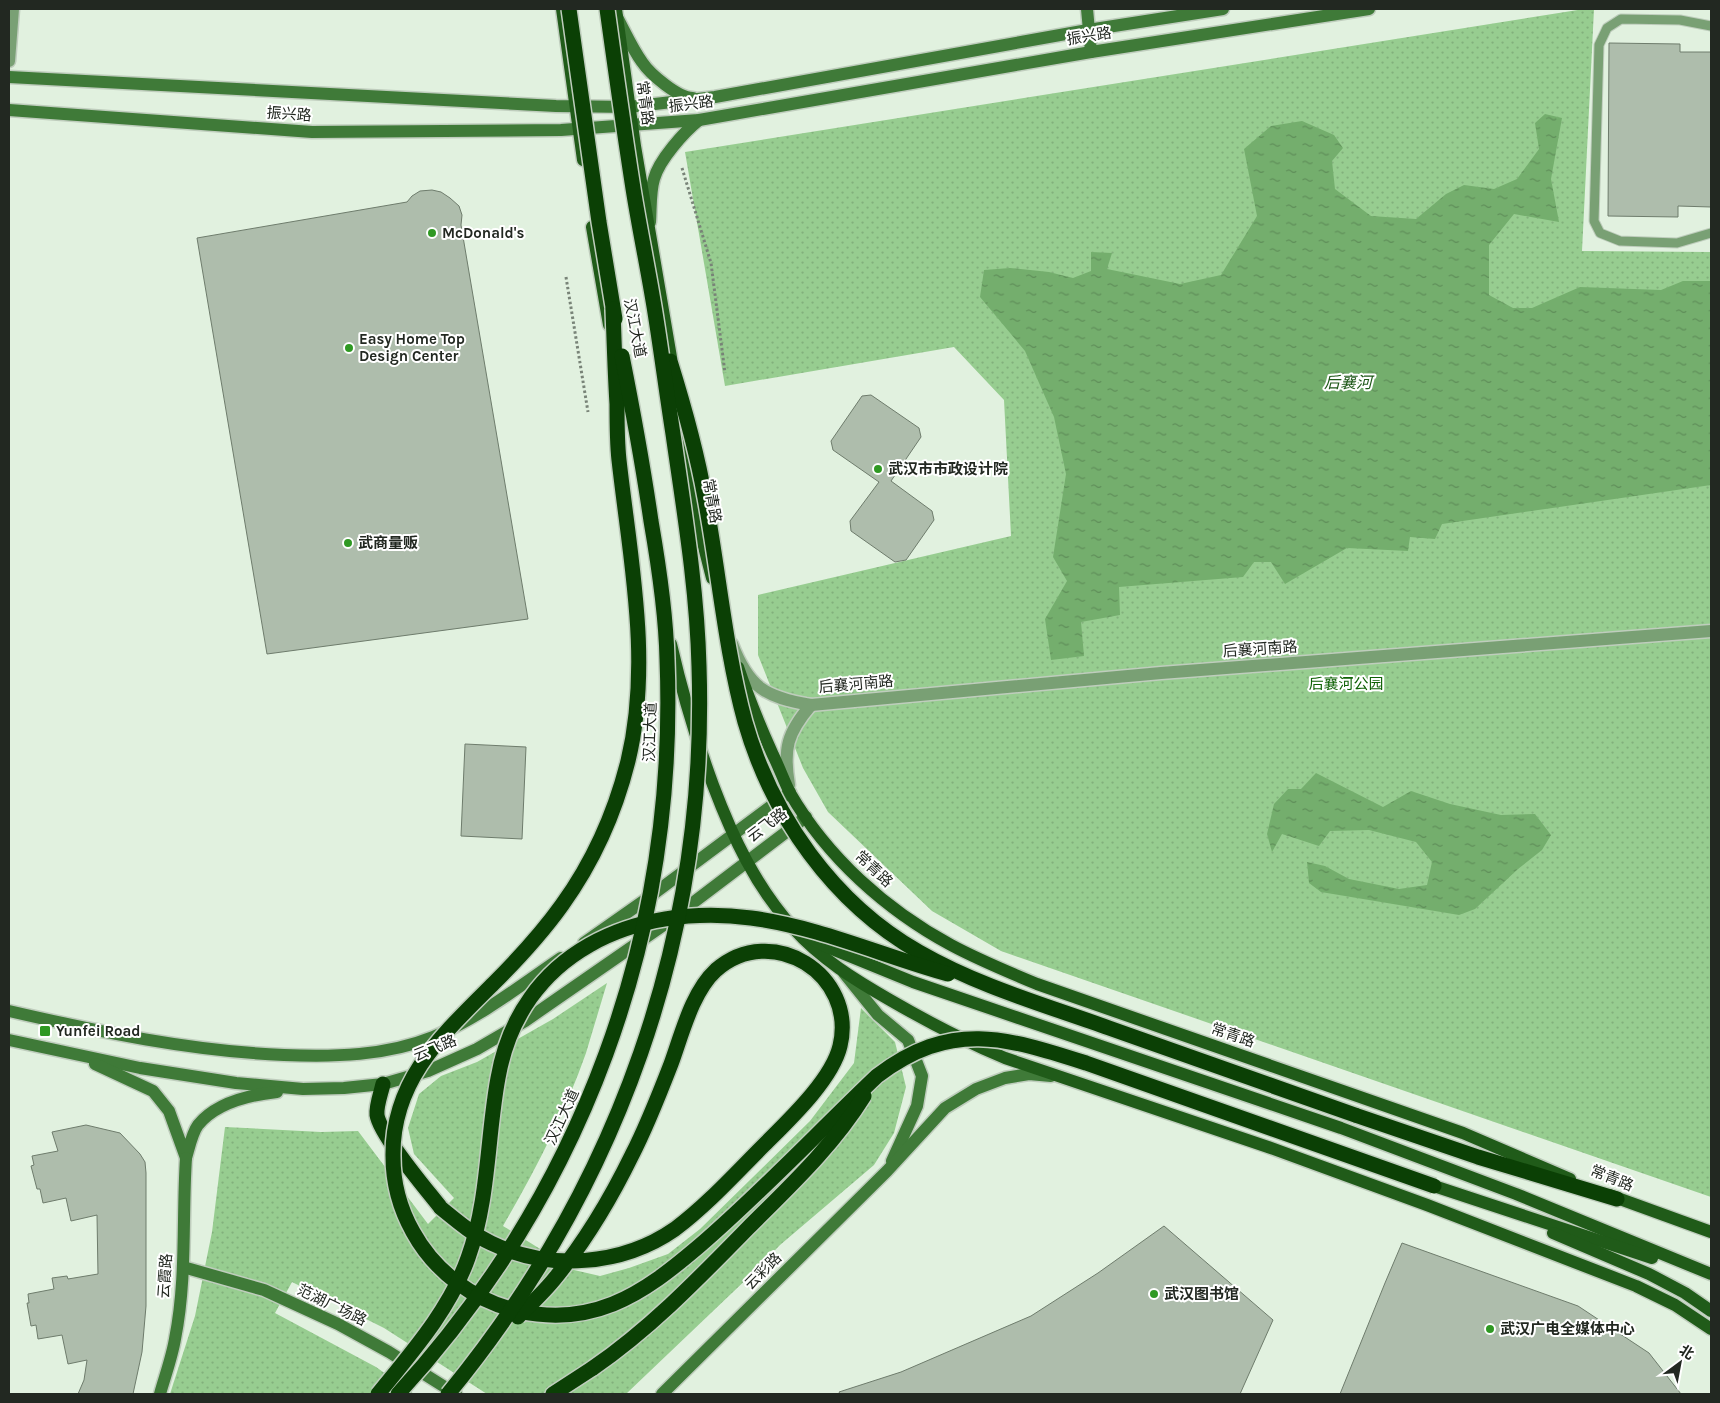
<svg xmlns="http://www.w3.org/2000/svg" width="1720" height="1403" font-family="Karla,'Noto Sans SC',sans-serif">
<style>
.park{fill:url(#park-dots)}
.water{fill:url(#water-ripples)}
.building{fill:#aebdac;stroke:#6e7c6c}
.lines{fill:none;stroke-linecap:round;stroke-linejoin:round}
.lane-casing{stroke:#bfcdbd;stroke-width:11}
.street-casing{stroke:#bfcdbd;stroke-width:15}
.secondary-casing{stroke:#bfcdbd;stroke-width:15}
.primary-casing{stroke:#bfcdbd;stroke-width:15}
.highway-casing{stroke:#bfcdbd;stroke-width:18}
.path{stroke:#788377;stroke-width:3;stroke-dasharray:2.5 2.5;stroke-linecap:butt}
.lane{stroke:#79a074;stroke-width:9}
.street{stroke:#79a074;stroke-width:12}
.secondary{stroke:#3f7a38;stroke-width:12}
.primary{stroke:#205b19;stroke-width:12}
.highway{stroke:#0b4005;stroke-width:15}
.highway-bridge-casing{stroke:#bfcdbd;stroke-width:18;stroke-linecap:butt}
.highway-bridge{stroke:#0b4005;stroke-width:15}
.poi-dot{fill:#2f9923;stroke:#fff;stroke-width:2}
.labels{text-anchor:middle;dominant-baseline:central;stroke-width:4;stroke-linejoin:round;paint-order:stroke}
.street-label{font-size:15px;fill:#222821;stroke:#fff}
.poi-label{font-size:15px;font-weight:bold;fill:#222821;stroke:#fff;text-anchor:start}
.park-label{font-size:15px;fill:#0e6104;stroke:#fff}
.water-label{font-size:16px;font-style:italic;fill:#1e5818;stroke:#fff}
</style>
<defs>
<pattern id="park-dots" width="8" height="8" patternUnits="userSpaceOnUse" patternTransform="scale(1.25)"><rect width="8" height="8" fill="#97cd90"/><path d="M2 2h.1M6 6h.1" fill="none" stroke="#82b07c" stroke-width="1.8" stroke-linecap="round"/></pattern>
<pattern id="water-ripples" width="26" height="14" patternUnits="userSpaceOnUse" patternTransform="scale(1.25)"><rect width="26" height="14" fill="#74ae6d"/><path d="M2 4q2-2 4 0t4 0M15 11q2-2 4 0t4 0" fill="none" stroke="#5f8e59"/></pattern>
</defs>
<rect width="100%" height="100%" fill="#e1f1df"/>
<g class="park">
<polygon points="1584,9 1594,9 1582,251 1711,252 1711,1197 1001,951 932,911 828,812 803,768 758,655 758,595 1011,536 1004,400 954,347 725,386 685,152"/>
<path d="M607,983C600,1006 593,1030 586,1053C565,1113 535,1171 503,1226L574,1270L600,1276L629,1268L668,1254L700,1229L810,1121L854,1063L861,1008L895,1042L906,1087L894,1133L874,1165L780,1245L754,1272L626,1394H487L384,1328L292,1282L275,1313L376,1367L414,1394H170L195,1316L212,1232L225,1127L321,1132L358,1131L428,1224L454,1198L414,1154L408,1128L419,1094L441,1076L477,1062L553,1019Z"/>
</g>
<g class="water">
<polygon points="1545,114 1562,118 1551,179 1559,222 1514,214 1489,245 1489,295 1513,308 1532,308 1580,287 1661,290 1683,281 1711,281 1711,485 1442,524 1435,539 1410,537 1408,551 1347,548 1285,584 1271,562 1254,562 1243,577 1119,587 1120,615 1081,622 1084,656 1051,660 1045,619 1067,581 1053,557 1066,474 1054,417 1025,351 980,297 984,270 1010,268 1049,272 1073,278 1091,271 1091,252 1112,253 1107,269 1180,284 1221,275 1257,216 1244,149 1271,126 1302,121 1334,135 1343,148 1332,161 1335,189 1371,216 1416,219 1446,194 1464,185 1494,189 1517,179 1539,149 1535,123"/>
<polygon points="1316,773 1383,807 1411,791 1450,804 1501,815 1535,814 1551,835 1542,850 1518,869 1475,909 1459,915 1321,892 1309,883 1307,862 1325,866 1349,879 1399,889 1427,885 1432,862 1416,842 1369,830 1330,831 1319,846 1282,834 1272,852 1267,834 1274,804 1288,789 1301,789"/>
</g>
<g class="building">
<polygon points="1609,43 1680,44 1680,52 1711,52 1711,207 1678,206 1678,217 1608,216"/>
<polygon points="432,190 441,192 450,198 459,206 462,215 461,225 528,619 267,654 197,238 407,202 412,196 420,191"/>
<polygon points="871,395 919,428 921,437 891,481 932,511 934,520 906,560 895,562 851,531 850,521 879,482 833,450 831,441 862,396"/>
<polygon points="465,744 526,747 522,839 461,836"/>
<polygon points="86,1125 120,1133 140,1154 145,1162 146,1173 146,1306 142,1352 133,1394 78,1394 84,1380 87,1360 68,1364 62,1335 38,1339 36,1325 31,1326 27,1303 29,1303 28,1294 54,1289 52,1278 67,1276 68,1279 98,1274 97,1215 71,1221 66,1198 43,1203 40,1189 37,1189 31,1166 34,1165 32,1156 58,1151 52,1132"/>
<polygon points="1164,1226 1273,1320 1240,1394 840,1394 839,1392 901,1372 1031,1316 1098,1273"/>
<polygon points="1402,1243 1578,1306 1649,1353 1681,1394 1340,1394 1385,1283"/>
</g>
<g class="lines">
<g class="lane-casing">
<polyline id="lane" points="1711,26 1680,20 1621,19 1607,28 1599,45 1594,221 1600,233 1620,241 1677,243 1711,233"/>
</g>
<g class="street-casing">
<g id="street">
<polyline points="9,61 13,9"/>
<path d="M732,644C749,688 765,697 811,705L1161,673L1711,631"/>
<path d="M789,785C783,749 787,733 811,705"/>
</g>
</g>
<g class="secondary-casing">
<g id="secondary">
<polyline points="1087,9 1091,52"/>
<path d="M617,17C625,32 632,48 642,62C650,74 678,98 693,98"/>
<polyline points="9,77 556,106 629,107 715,97 1088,30 1223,9"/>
<polyline points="9,110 312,132 561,130 699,120 1091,52 1369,9"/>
<path d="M650,222C651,208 650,192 654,179C659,160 684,132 699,120"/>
<polyline points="584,943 648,898 790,792"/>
<polyline points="844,973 878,1015 908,1040 922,1076 917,1106 892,1161"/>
<path d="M9,1011C100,1032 190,1051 284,1055C334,1057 386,1056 433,1037C479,1018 520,986 561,958"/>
<polyline points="9,1040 140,1068 236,1083 303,1089 344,1088 383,1084 428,1071 477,1049 525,1021 665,924 806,817"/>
<path d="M95,1064L153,1091L169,1111L186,1158C189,1148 192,1133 198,1125C216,1103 249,1095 277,1092"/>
<polyline points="183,1267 264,1290 338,1324 389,1352 456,1394"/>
<path d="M160,1394C165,1376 172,1357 175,1339C187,1279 182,1218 186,1158"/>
<polyline points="662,1394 887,1171 945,1108 976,1089 1005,1078 1029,1074 1051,1076"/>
</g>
</g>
<g class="primary-casing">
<g id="primary">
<polyline points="562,9 583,160"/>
<polyline points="616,9 635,146 673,369"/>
<polyline points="592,227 609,325"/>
<polyline points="683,428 701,535 712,578"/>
<path d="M671,644C682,692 696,739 713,785C733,838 756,887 794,929C821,959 855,980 890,1000C928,1022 964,1041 1005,1058L1268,1147L1427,1205L1636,1286L1675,1305L1711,1329"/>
<path d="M738,667C748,697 760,726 773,755C779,767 784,781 790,793C827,857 886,910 951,945C979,960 1008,972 1037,984L1463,1133L1570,1179"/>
<polyline points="808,937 827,947 913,982 1341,1128 1516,1194 1711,1274"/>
<polyline points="1434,1186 1652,1258"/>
<polyline points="1609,1195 1711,1232"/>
<polyline points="1553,1233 1649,1274 1685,1293 1711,1311"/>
</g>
</g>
<g class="highway-casing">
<g id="highway">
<path d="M383,1084C381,1093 376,1106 377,1115C380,1135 427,1190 441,1208"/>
<polyline points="1355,1115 1478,1157 1617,1199"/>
<polyline points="553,1394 593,1368"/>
</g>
</g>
<g class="path">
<polyline points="682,168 711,263 725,373"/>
<polyline points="566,277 588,412"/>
</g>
<use href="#lane" class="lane"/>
<use href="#street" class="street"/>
<use href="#secondary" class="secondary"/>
<use href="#primary" class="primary"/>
<use href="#highway" class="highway"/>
<g class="highway-bridge-casing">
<g id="highway-bridge">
<polyline points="569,9 599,222 615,319"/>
<path d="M613,309C614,340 615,372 617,404C617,423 617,442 619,460C630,559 652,662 628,761C615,813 593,862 562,905C542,933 518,959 494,983C444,1033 392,1079 393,1156C393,1183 400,1209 413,1232C435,1272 474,1301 519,1311C550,1318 583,1316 613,1304C645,1291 672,1269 698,1247C761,1193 817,1133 877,1076C951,1020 1005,1037 1086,1063L1434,1186"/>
<path d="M670,361C684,406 697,452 705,498C719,572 725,649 745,722C772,816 833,903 919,952C978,986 1045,1005 1109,1028C1191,1057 1273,1086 1355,1115"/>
<path d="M441,1208C457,1221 472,1234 491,1243C549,1271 622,1266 675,1229C707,1205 735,1174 763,1146C788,1121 832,1080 840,1046C857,975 772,921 716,970C692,992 682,1034 671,1064C659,1095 647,1126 632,1155C611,1198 586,1240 556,1277C545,1291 531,1304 518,1317"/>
<path d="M593,1368C651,1328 699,1278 748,1228C790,1186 833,1146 864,1096"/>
<path d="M378,1394C412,1352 450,1309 468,1258C489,1200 487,1137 498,1078C520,952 635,903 751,918C819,927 883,956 948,974"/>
<path d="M398,1394C583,1192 678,934 667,659C666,613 659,567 651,521C643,466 633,411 622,356"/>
<path d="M448,1394C618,1187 708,935 699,666C697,588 684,511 673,434C667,396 662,357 656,319C649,273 639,228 632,182C623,124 615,67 607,9"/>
</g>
</g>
<use href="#highway-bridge" class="highway-bridge"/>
</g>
<g class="poi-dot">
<circle cx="432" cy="233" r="5"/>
<circle cx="349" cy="348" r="5"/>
<circle cx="878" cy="469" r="5"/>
<circle cx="348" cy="543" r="5"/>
<rect x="39" y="1025" width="12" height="12" rx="2.5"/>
<circle cx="1154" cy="1294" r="5"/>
<circle cx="1490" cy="1329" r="5"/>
</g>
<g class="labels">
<g class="street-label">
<text transform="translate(1089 36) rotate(-9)">振兴路</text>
<text transform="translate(645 103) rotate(82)">常青路</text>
<text transform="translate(691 104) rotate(-7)">振兴路</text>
<text transform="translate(289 114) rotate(4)">振兴路</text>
<text transform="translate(635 328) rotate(79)">汉江大道</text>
<text transform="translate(712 501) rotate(80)">常青路</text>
<text transform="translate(1260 649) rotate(-4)">后襄河南路</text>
<text transform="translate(856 684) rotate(-5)">后襄河南路</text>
<text transform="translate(650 732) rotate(-88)">汉江大道</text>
<text transform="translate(767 825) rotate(-37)">云飞路</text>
<text transform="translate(874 869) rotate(43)">常青路</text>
<text transform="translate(1233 1035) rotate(19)">常青路</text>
<text transform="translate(435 1048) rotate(-22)">云飞路</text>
<text transform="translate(562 1117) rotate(-65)">汉江大道</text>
<text transform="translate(1612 1178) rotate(22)">常青路</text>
<text transform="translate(763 1271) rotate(-45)">云彩路</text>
<text transform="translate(165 1276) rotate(-86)">云霞路</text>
<text transform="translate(332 1305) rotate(26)">范湖广场路</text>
</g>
<g class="poi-label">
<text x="442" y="233">McDonald's</text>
<text x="359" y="339">Easy Home Top<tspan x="359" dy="17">Design Center</tspan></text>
<text x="888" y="469">武汉市市政设计院</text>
<text x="358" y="543">武商量贩</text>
<text x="56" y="1031">Yunfei Road</text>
<text x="1164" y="1294">武汉图书馆</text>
<text x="1500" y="1329">武汉广电全媒体中心</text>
</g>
<g class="park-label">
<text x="1346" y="684">后襄河公园</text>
</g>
<g class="water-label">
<text x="1348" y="382">后襄河</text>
</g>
</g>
<rect width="1720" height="1403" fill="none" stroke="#222821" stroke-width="20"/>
<g transform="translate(1680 1363) rotate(32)" stroke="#ffffff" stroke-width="4" paint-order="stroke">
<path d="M0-4L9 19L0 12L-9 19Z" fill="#222821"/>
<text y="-8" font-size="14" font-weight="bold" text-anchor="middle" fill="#222821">北</text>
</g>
</svg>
